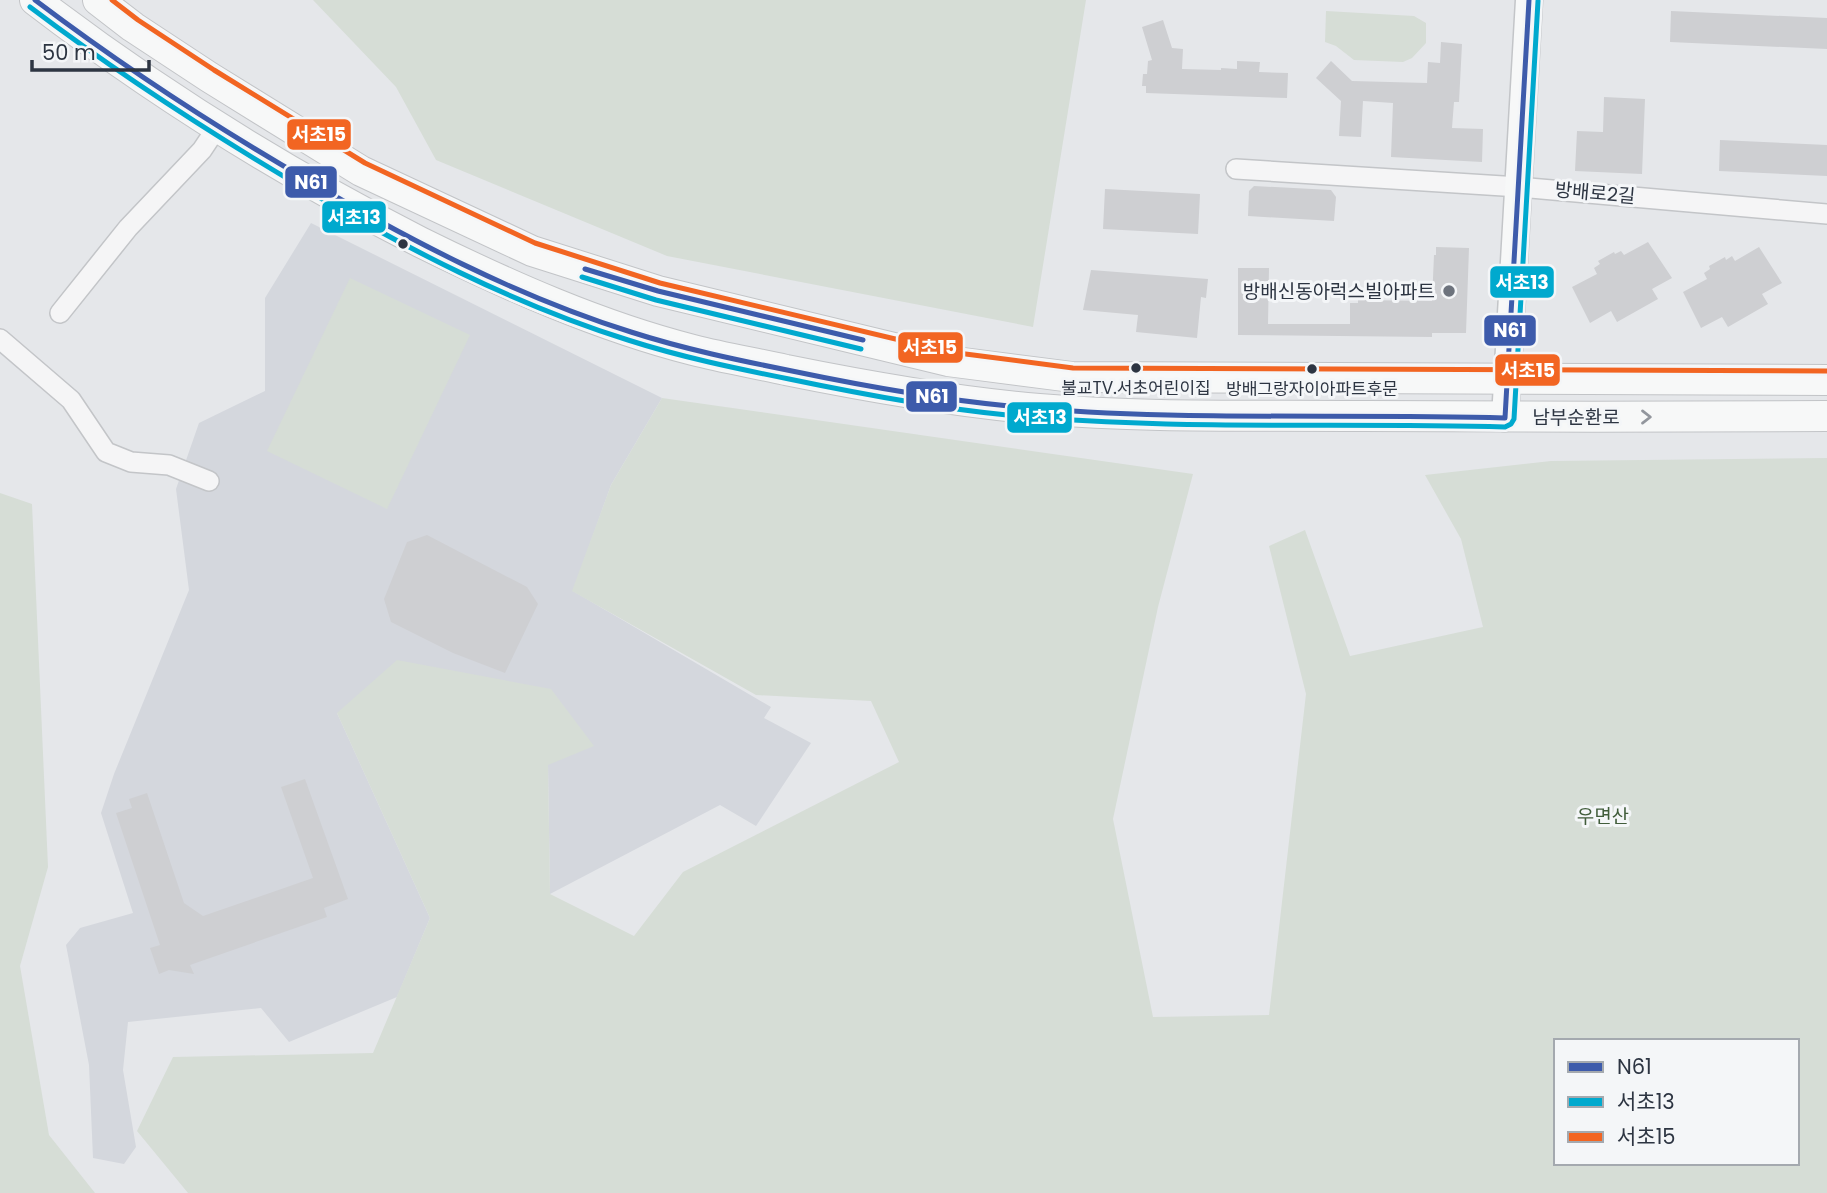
<svg xmlns="http://www.w3.org/2000/svg" width="1827" height="1193" font-family="Poppins,'Noto Sans KR',sans-serif">
<style>
.built{fill:#d4d7dd}
.green{fill:#d6ddd6;fill-rule:evenodd}
.building{fill:#cecfd2}
.lines{fill:none;stroke-linecap:round;stroke-linejoin:round}
.minor-casing{stroke:#c3c5c8;stroke-width:22}
.secondary-casing{stroke:#c3c5c8;stroke-width:29}
.primary-casing{stroke:#c2c4c7;stroke-width:32}
.minor{stroke:#f5f5f6;stroke-width:19}
.secondary{stroke:#f7f8f8;stroke-width:26}
.primary{stroke:#f7f8f8;stroke-width:30}
.bus-1-casing{stroke:#f4f6f8;stroke-width:10}
.bus-2-casing{stroke:#f4f6f8;stroke-width:10}
.bus-3-casing{stroke:#f4f6f8;stroke-width:10}
.bus-1{stroke:#3d5bab;stroke-width:5}
.bus-2{stroke:#00a9ce;stroke-width:5}
.bus-3{stroke:#f26522;stroke-width:5}
.oneway{stroke:#92969d}
.bus-dot{fill:#2d3542;stroke:#f4f6f8;stroke-width:2.5}
.poi-dot{fill:#6d737d;stroke:#f4f6f8;stroke-width:2.5}
.labels{text-anchor:middle;dominant-baseline:central;stroke-width:6;stroke-linejoin:round;paint-order:stroke}
.bus-label{font-size:17px;fill:#2d3542;stroke:#f4f6f8}
.street-label{font-size:19px;fill:#2d3542;stroke:#f4f6f8}
.poi-label{font-size:19px;fill:#2d3542;stroke:#f4f6f8;text-anchor:end}
.park-label{font-size:19px;fill:#415d3b;stroke:#f4f6f8}
.line-badge{stroke:#f4f6f8;stroke-width:2.5}
.badge-label{font-size:19px;text-anchor:middle;font-weight:bold;fill:#fff}
</style>
<rect width="100%" height="100%" fill="#e5e7ea"/>
<polygon class="built" points="311,223 662,398 611,485 573,591 771,707 764,718 811,743 756,826 720,805 550,894 548,765 337,713 430,918 397,997 289,1042 261,1008 128,1022 123,1070 136,1147 124,1164 93,1158 89,1065 66,945 80,928 133,913 101,813 114,774 189,590 176,489 199,423 265,391 265,298"/>
<g class="green">
<polygon points="313,0 1086,0 1033,327 667,256 436,160 396,87"/>
<polygon points="1326,11 1414,16 1426,23 1426,43 1412,58 1403,62 1354,60 1336,46 1325,42"/>
<polygon points="350,278 470,335 387,509 267,451"/>
<path d="M662,398L1193,474L1158,607L1113,819L1153,1017L1269,1015L1306,694L1269,546L1305,530L1350,656L1483,627L1461,539L1425,475L1551,461L1827,458V1193H188L137,1131L173,1057L373,1053L430,918L337,713L397,660L551,689L594,746L548,765L550,894L634,936L683,872L899,762L871,701L756,695L572,591L611,485ZM1556,1041H1797V1163H1556Z"/>
<polygon points="0,493 32,504 48,867 20,966 49,1135 95,1193 0,1193"/>
</g>
<g class="building">
<polygon points="1671,11 1827,18 1827,49 1670,42"/>
<polygon points="1163,20 1172,48 1183,49 1182,69 1221,70 1221,68 1237,69 1237,61 1260,62 1259,72 1288,73 1287,98 1146,93 1146,86 1142,86 1143,74 1147,74 1148,61 1152,60 1142,27"/>
<polygon points="1441,42 1462,44 1459,102 1454,102 1452,128 1483,129 1482,162 1391,157 1393,103 1363,101 1361,137 1339,136 1341,101 1316,78 1331,61 1352,81 1427,83 1428,62 1440,63"/>
<polygon points="1604,97 1645,99 1642,174 1575,171 1577,131 1603,132"/>
<polygon points="1720,140 1827,145 1827,176 1719,171"/>
<polygon points="1254,186 1331,190 1336,197 1334,221 1248,216 1249,191"/>
<polygon points="1105,189 1200,194 1198,234 1103,229"/>
<polygon points="1648,242 1672,278 1652,289 1658,299 1617,322 1611,311 1590,323 1572,287 1597,274 1594,268 1600,264 1598,261 1614,252 1615,254 1621,251 1624,255"/>
<polygon points="1436,247 1469,248 1466,333 1432,333 1432,337 1238,335 1238,268 1269,268 1268,324 1350,324 1350,303 1358,303 1358,300 1432,301 1434,255 1436,255"/>
<polygon points="1759,247 1782,283 1762,294 1768,304 1728,327 1722,317 1701,328 1683,292 1707,279 1704,273 1710,269 1709,266 1725,257 1726,260 1732,256 1735,261"/>
<polygon points="1091,270 1208,279 1206,298 1201,297 1197,338 1136,332 1138,315 1083,310"/>
<polygon points="427,535 527,587 538,604 505,673 453,653 391,622 384,599 407,542"/>
<polygon points="305,779 348,899 324,908 327,917 190,965 194,974 169,970 159,974 150,948 160,945 116,813 132,808 129,799 147,793 184,903 203,916 313,878 281,787"/>
</g>
<g class="lines">
<g class="minor-casing">
<g id="minor">
<polyline points="1236,169 1519,187 1827,214"/>
<polyline points="60,313 128,228 202,150 218,126"/>
<polyline points="0,339 71,400 106,452 131,462 169,465 209,481"/>
</g>
</g>
<g class="secondary-casing">
<polyline id="secondary" points="1505,418 1529,0"/>
</g>
<g class="primary-casing">
<g id="primary">
<path d="M35,0C155,92 285,173 420,242C507,285 599,326 693,350C724,358 755,363 786,370C870,387 954,402 1039,409C1146,418 1255,415 1362,416C1517,417 1672,417 1827,416"/>
<polyline points="98,0 133,27 209,77 361,171 532,251 658,291 948,361 1072,377 1827,380"/>
</g>
</g>
<use href="#minor" class="minor"/>
<use href="#secondary" class="secondary"/>
<use href="#primary" class="primary"/>
<g class="bus-1-casing">
<g id="bus-1">
<path d="M35,0C121,65 211,124 304,178C407,239 516,296 631,332C684,349 737,360 792,371C864,386 936,399 1009,406C1174,422 1340,413 1505,418L1529,0"/>
<polyline points="585,269 658,291 863,340"/>
</g>
</g>
<g class="bus-2-casing">
<g id="bus-2">
<path d="M30,7C116,72 207,131 300,186C403,247 513,304 628,340C681,357 734,368 789,379C861,394 934,408 1007,415C1172,431 1339,422 1505,427L1511,424L1514,419L1538,1"/>
<polyline points="582,277 656,300 861,349"/>
</g>
</g>
<g class="bus-3-casing">
<polyline id="bus-3" points="112,0 138,20 214,70 365,163 535,243 660,283 950,352 1073,368 1827,371"/>
</g>
<use href="#bus-1" class="bus-1"/>
<use href="#bus-2" class="bus-2"/>
<use href="#bus-3" class="bus-3"/>
</g>
<defs><path id="oneway-chevron" d="M-2-3.5L2.5 0L-2 3.5" fill="none" stroke-width="1.6" stroke-linecap="round" stroke-linejoin="round" transform="scale(1.75)"/></defs>
<use class="oneway" href="#oneway-chevron" transform="translate(1646 417)"/>
<g class="bus-dot">
<circle cx="403" cy="244" r="6"/>
<circle cx="1136" cy="368" r="6"/>
<circle cx="1312" cy="369" r="6"/>
</g>
<circle class="poi-dot" cx="1449" cy="291" r="7"/>
<g class="labels">
<g class="bus-label">
<text x="1136" y="388">불교TV.서초어린이집</text>
<text x="1312" y="389">방배그랑자이아파트후문</text>
</g>
<g class="street-label">
<text transform="translate(1595 193) rotate(5)">방배로2길</text>
<text x="1576" y="417">남부순환로</text>
</g>
<g class="poi-label">
<text x="1435" y="291">방배신동아럭스빌아파트</text>
</g>
<g class="park-label">
<text x="1603" y="816">우면산</text>
</g>
</g>
<g class="line-badge">
<rect x="286" y="118" width="66" height="33" rx="7" fill="#f26522"/>
<rect x="284" y="165" width="54" height="34" rx="7" fill="#3d5bab"/>
<rect x="321" y="200" width="66" height="34" rx="7" fill="#00a9ce"/>
<rect x="1489" y="265" width="66" height="34" rx="7" fill="#00a9ce"/>
<rect x="1483" y="314" width="54" height="33" rx="7" fill="#3d5bab"/>
<rect x="897" y="331" width="67" height="33" rx="7" fill="#f26522"/>
<rect x="1494" y="353" width="67" height="34" rx="7" fill="#f26522"/>
<rect x="905" y="380" width="53" height="33" rx="7" fill="#3d5bab"/>
<rect x="1006" y="401" width="67" height="33" rx="7" fill="#00a9ce"/>
</g>
<g class="badge-label">
<text x="319" y="141">서초15</text>
<text x="311" y="189">N61</text>
<text x="354" y="224">서초13</text>
<text x="1522" y="289">서초13</text>
<text x="1510" y="337">N61</text>
<text x="930" y="354">서초15</text>
<text x="1528" y="377">서초15</text>
<text x="932" y="403">N61</text>
<text x="1040" y="424">서초13</text>
</g>
<rect x="1554" y="1039" width="245" height="126" fill="#f4f6f8" stroke="#a4a9af" stroke-width="2"/>
<rect x="1568" y="1062" width="35" height="10" fill="#3d5bab" stroke="#a4a9af" stroke-width="2"/>
<text x="1617" y="1074" font-size="21" fill="#2d3542">N61</text>
<rect x="1568" y="1097" width="35" height="10" fill="#00a9ce" stroke="#a4a9af" stroke-width="2"/>
<text x="1617" y="1109" font-size="21" fill="#2d3542">서초13</text>
<rect x="1568" y="1132" width="35" height="10" fill="#f26522" stroke="#a4a9af" stroke-width="2"/>
<text x="1617" y="1144" font-size="21" fill="#2d3542">서초15</text>
<path d="M32 60v10h117v-10" fill="none" stroke="#2d3542" stroke-width="3.5"/>
<text x="42" y="60" font-size="21" fill="#2d3542" stroke="#f4f6f8" stroke-width="5" paint-order="stroke">50 m</text>
</svg>
